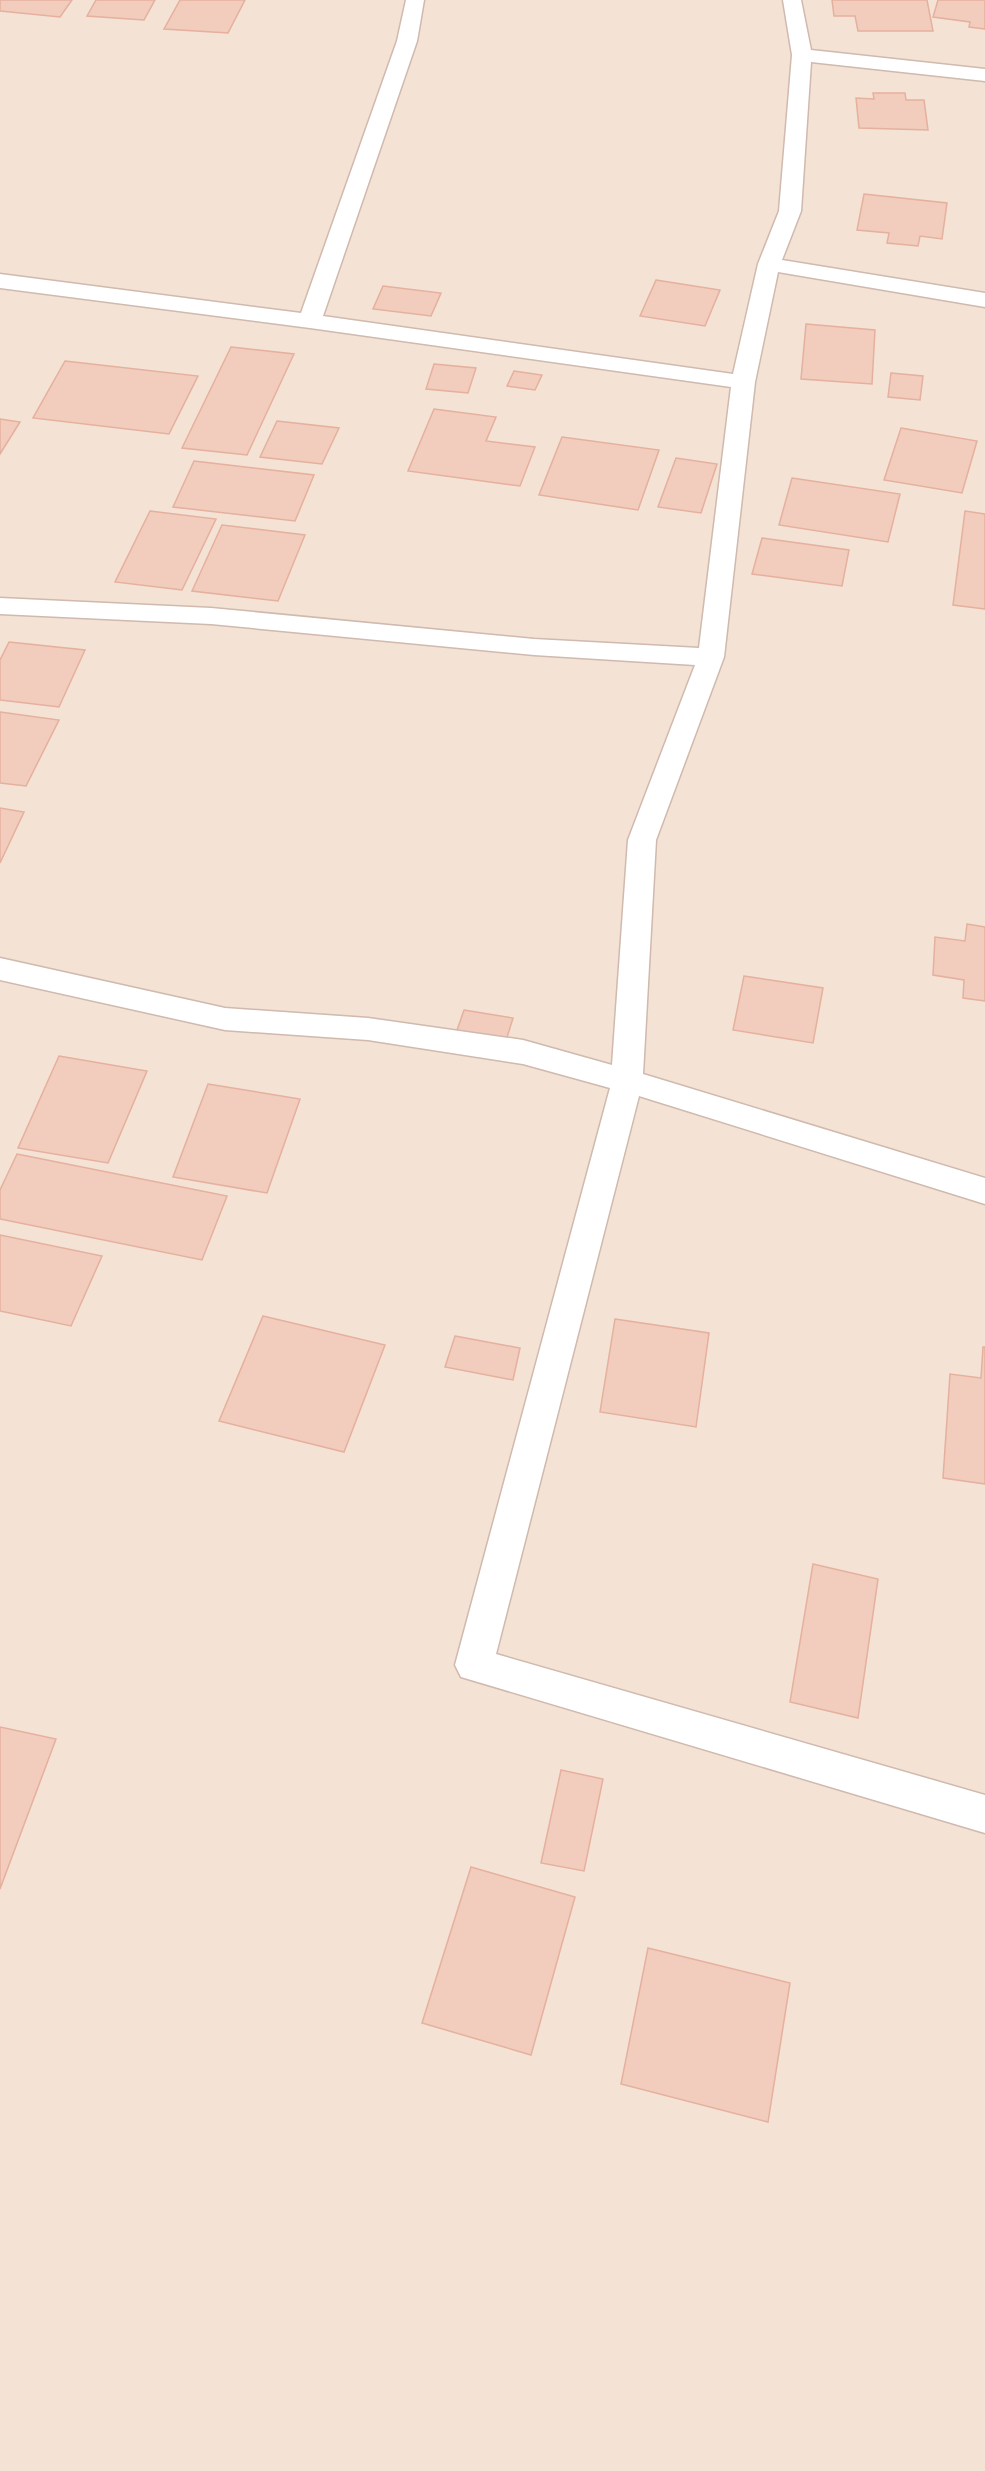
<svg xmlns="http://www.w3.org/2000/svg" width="985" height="2471" font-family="'Archivo Narrow',sans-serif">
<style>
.residential{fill:#f4e2d4}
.building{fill:#f2ccbd;stroke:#e5b09e;stroke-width:1.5}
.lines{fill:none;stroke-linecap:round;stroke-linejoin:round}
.minor-casing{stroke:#d0b9ae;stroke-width:3}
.minor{fill:#fff;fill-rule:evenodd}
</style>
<rect width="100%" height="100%" fill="#fcf1e6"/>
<rect class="residential" x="0" y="0" width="985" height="2471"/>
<g class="building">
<polygon points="0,0 72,0 60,17 0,11"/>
<polygon points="96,0 155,0 144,20 87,16"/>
<polygon points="180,0 245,0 228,33 164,29"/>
<polygon points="832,0 927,0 933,31 858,31 855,16 834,16"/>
<polygon points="938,0 985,0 985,29 969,27 970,22 933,17"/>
<polygon points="873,93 905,93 906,100 924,100 928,130 859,128 856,98 874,99"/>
<polygon points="864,194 947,203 942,239 920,236 918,246 887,243 889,233 857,230"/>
<polygon points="656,280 720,290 705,326 640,316"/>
<polygon points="383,286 441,293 431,316 373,309"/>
<polygon points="806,324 875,330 872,384 801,379"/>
<polygon points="231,347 294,354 247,455 182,448"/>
<polygon points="65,361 198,376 169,434 33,418"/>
<polygon points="434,364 476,368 468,393 426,389"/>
<polygon points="514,371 542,375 535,390 507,386"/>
<polygon points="891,373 923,376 920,400 888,397"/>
<polygon points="434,409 496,417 486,441 535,447 520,486 408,471"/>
<polygon points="0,419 20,422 0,454"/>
<polygon points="277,421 339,428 322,464 260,457"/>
<polygon points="901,428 977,441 962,493 884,480"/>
<polygon points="562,437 659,450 638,510 539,495"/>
<polygon points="676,458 717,464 701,513 658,507"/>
<polygon points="194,461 314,475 295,521 173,507"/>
<polygon points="792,478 900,494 888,542 779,525"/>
<polygon points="150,511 216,519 182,590 115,582"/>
<polygon points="965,511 985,514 985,609 953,605"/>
<polygon points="222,525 305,535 278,601 192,591"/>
<polygon points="762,538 849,550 842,586 752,574"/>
<polygon points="9,642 85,650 59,707 0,700 0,660"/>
<polygon points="0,712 59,720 26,786 0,783"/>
<polygon points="0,808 24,812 0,863"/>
<polygon points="967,924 985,927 985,1001 963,998 964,980 933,975 935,937 965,941"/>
<polygon points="744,976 823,988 813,1043 733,1030"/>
<polygon points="464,1010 513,1018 505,1044 455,1036"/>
<polygon points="59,1056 147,1071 108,1163 18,1148"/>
<polygon points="208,1084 300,1099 267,1193 173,1177"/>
<polygon points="17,1154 227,1196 202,1260 0,1219 0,1190"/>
<polygon points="0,1235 102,1256 71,1326 0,1311"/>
<polygon points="263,1316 385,1345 344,1452 219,1421"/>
<polygon points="615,1319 709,1333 696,1427 600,1412"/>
<polygon points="455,1336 520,1348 513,1380 445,1367"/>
<polygon points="983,1347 985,1347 985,1484 943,1478 950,1374 981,1378"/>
<polygon points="813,1564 878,1579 858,1718 790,1702"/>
<polygon points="0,1727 56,1739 0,1889"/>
<polygon points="561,1770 603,1779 584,1871 541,1863"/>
<polygon points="471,1867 575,1897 531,2055 422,2023"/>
<polygon points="648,1948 790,1983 768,2122 621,2084"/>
</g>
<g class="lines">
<g class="minor-casing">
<polygon id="minor" points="406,0 424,0 417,41 323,316 733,374 758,264 779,211 792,55 783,0 801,0 811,50 985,69 985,81 811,62 801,211 782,260 985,293 985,307 778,272 755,382 724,657 656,840 643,1074 985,1178 985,1204 639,1096 496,1654 985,1795 985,1833 461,1677 455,1665 610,1088 523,1064 368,1040 225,1030 0,980 0,958 225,1008 368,1018 523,1040 612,1065 628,840 695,665 534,655 211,624 0,614 0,598 211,608 534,639 699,648 731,387 310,328 0,288 0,274 301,313 397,41"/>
</g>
<use href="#minor" class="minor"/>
</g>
</svg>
